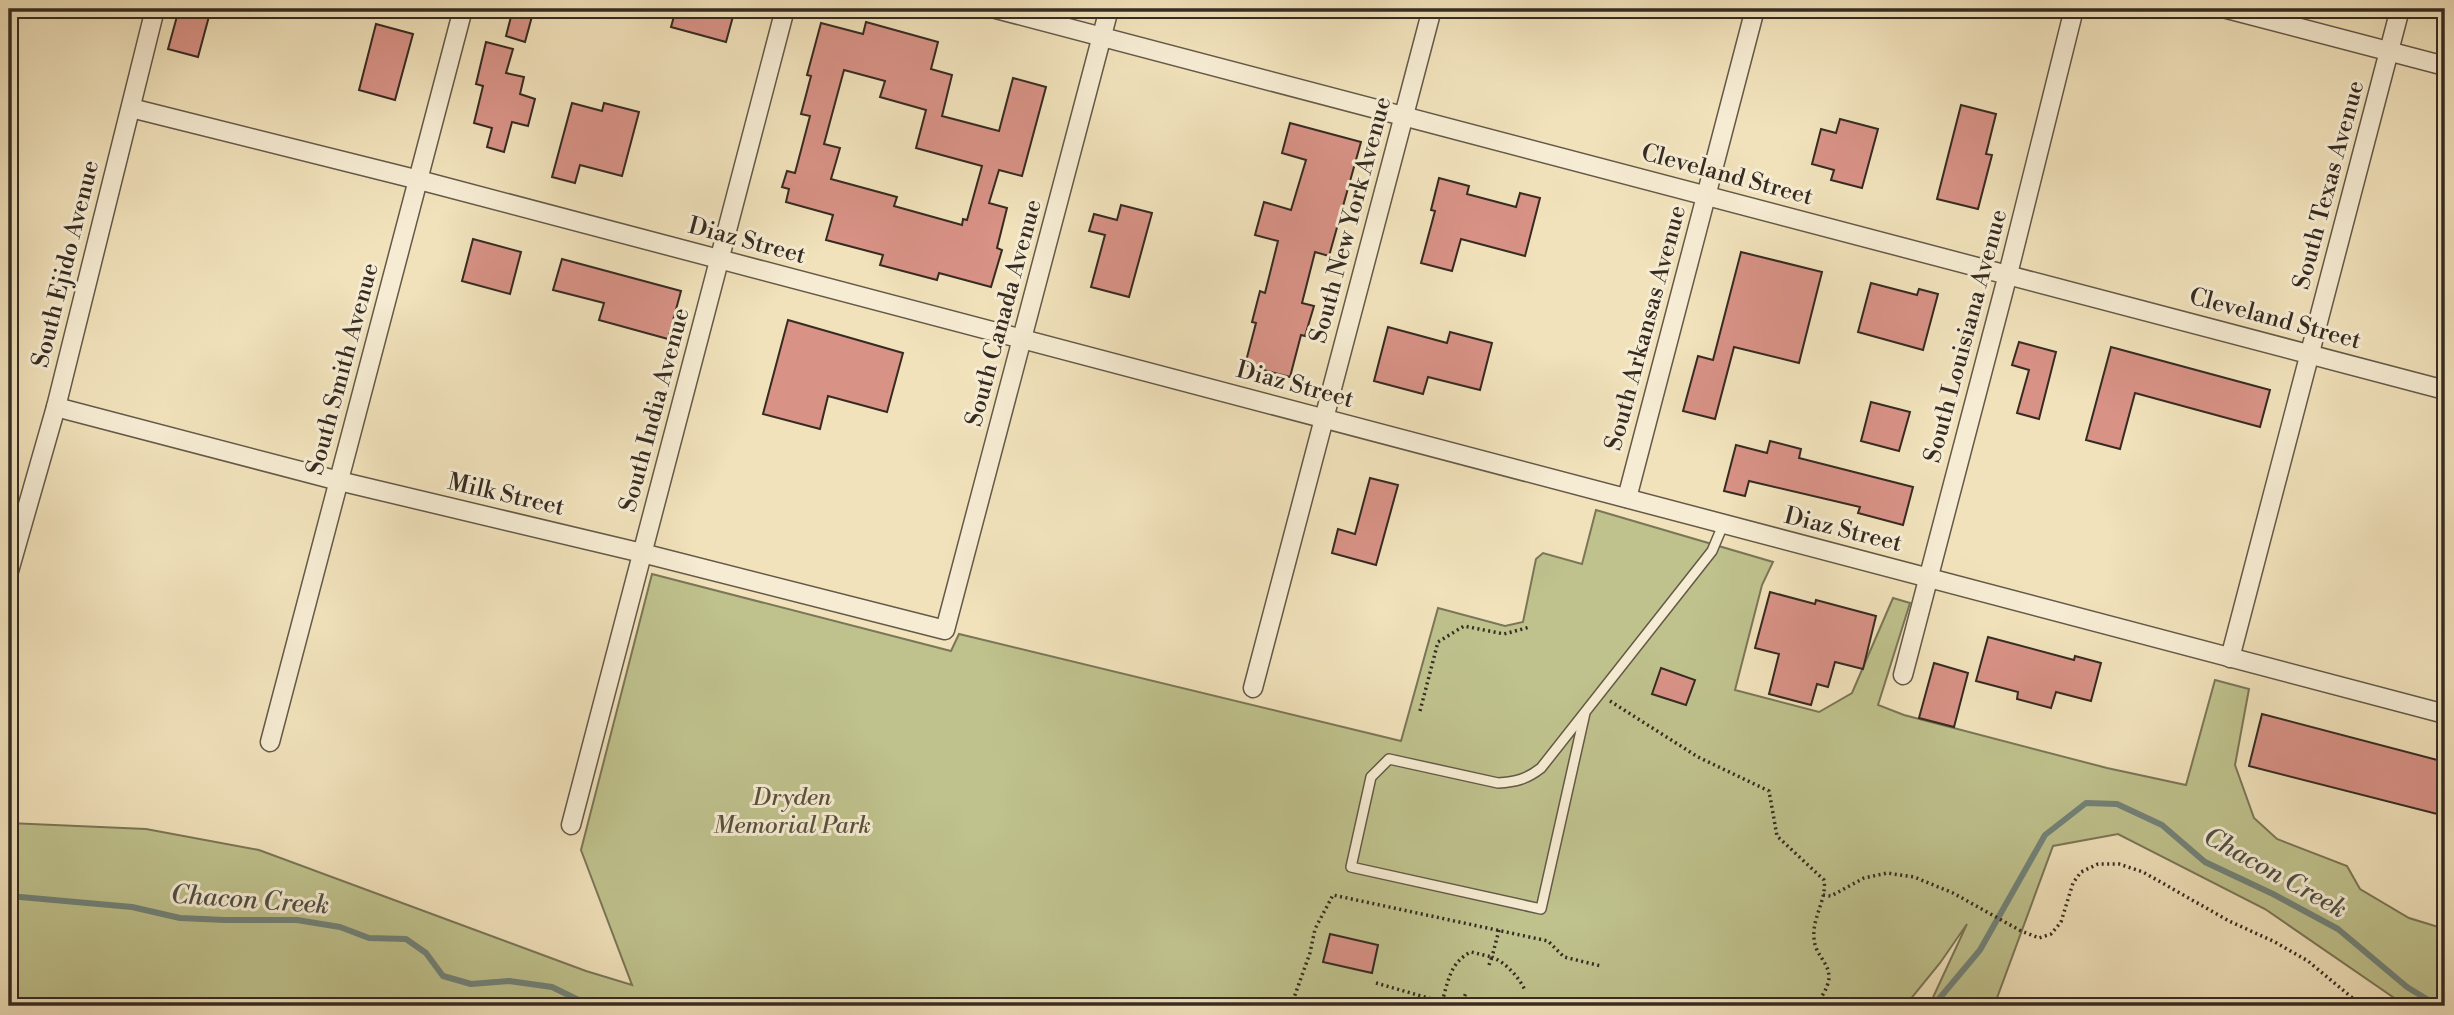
<svg xmlns="http://www.w3.org/2000/svg" width="2454" height="1015" font-family="'Libre Bodoni',serif">
<style>
.green{fill:#bfc28d;stroke:#7a7658;stroke-width:2}
.lines{fill:none;stroke-linecap:round;stroke-linejoin:round}
.stream{stroke:#72837a;stroke-width:6}
.building{fill:#d89286;stroke:#352b22;stroke-width:2;fill-rule:evenodd}
.lane-casing{stroke:#645948;stroke-width:12}
.street-casing{stroke:#645948;stroke-width:21}
.path{stroke:#352b22;stroke-width:3.5;stroke-dasharray:2 3.5;stroke-linecap:butt}
.lane{stroke:#f6ecd3;stroke-width:9}
.street{stroke:#f6ecd3;stroke-width:18}
.labels{text-anchor:middle;dominant-baseline:central;stroke-width:6;stroke-linejoin:round;paint-order:stroke}
.street-label{font-size:24px;fill:#352b22;stroke:#f6ecd3}
.park-label{font-size:24px;font-style:italic;fill:#58513d;stroke:#f6ecd3}
.water-label{font-size:26px;font-style:italic;fill:#4e5046;stroke:#f6ecd3}
</style>
<rect width="100%" height="100%" fill="#f1e2bb"/>
<filter id="stains"><feTurbulence type="fractalNoise" baseFrequency=".00286" numOctaves="4"/><feColorMatrix values="0 0 0 0 .2 0 0 0 0 .09 0 0 0 0 .02 0 0 0 .5 -.17"/></filter>
<radialGradient id="worn" r=".72"><stop offset=".6" stop-color="#630" stop-opacity="0"/><stop offset="1" stop-color="#630" stop-opacity=".3"/></radialGradient>
<polygon class="green" points="1596,510 1773,562 1762,585 1735,690 1819,712 1852,693 1893,598 1910,603 1878,705 1904,715 2107,768 2186,785 2215,680 2249,689 2235,765 2254,818 2277,839 2347,866 2360,889 2409,918 2445,929 2445,1006 2406,1006 2265,909 2118,834 2053,846 1994,1006 1929,1006 1967,924 1940,963 1905,1006 9,1006 9,823 146,829 259,850 586,971 632,985 581,850 652,574 951,651 959,634 1401,741 1438,608 1505,626 1523,622 1536,559 1543,553 1582,564"/>
<g class="lines">
<g class="stream">
<polyline points="9,896 132,907 180,918 225,920 297,920 340,927 369,938 406,939 426,953 443,976 471,984 509,981 552,987 591,1006"/>
<polyline points="1933,1006 1980,950 2045,835 2086,803 2117,804 2162,825 2205,862 2273,894 2338,929 2407,987 2438,1006"/>
</g>
</g>
<g class="building">
<polygon points="179,9 211,9 198,57 168,49"/>
<polygon points="513,9 534,9 525,42 506,36"/>
<polygon points="676,9 735,9 726,42 671,27"/>
<path d="M866,22L938,42L931,69L952,75L942,116L999,131L1013,78L1046,87L1022,176L999,170L989,203L1007,208L997,248L1002,250L991,287L939,273L937,280L880,265L883,255L826,240L833,215L786,202L789,189L782,187L787,171L795,173L810,116L801,114L811,76L807,75L821,23L863,34ZM844,70L885,81L880,97L926,110L916,148L982,166L967,220L963,219L962,225L894,206L897,197L831,179L840,148L824,144Z"/>
<polygon points="376,24 413,34 395,100 359,90"/>
<polygon points="486,42 513,49 506,73 524,77 520,94 535,99 528,126 512,122 504,152 487,147 492,128 474,123 483,86 476,84"/>
<polygon points="572,103 602,111 604,103 639,112 622,176 580,165 575,183 552,177"/>
<polygon points="1961,105 1996,114 1986,154 1992,155 1978,209 1937,199"/>
<polygon points="1840,119 1878,129 1862,188 1831,180 1834,170 1812,164 1821,129 1836,133"/>
<polygon points="1290,123 1361,142 1329,256 1315,252 1302,303 1314,306 1305,336 1301,335 1290,377 1245,365 1256,323 1252,322 1260,291 1265,293 1278,241 1255,235 1264,202 1291,210 1306,160 1282,153"/>
<polygon points="1439,178 1469,186 1467,194 1516,207 1520,193 1540,198 1525,256 1461,239 1452,271 1421,263 1435,211 1431,210"/>
<polygon points="1121,205 1152,213 1129,297 1091,287 1105,235 1089,231 1094,214 1117,220"/>
<polygon points="473,239 521,252 510,294 462,281"/>
<polygon points="1741,252 1822,272 1799,363 1734,347 1715,419 1683,411 1698,356 1713,360"/>
<polygon points="562,259 681,291 668,339 599,320 604,303 553,290"/>
<polygon points="1871,283 1917,295 1919,289 1938,294 1923,350 1858,332"/>
<polygon points="788,320 903,353 887,412 828,396 820,429 763,414"/>
<polygon points="1388,327 1447,343 1450,332 1492,343 1480,390 1428,377 1423,394 1374,381"/>
<polygon points="2019,342 2056,352 2039,419 2017,413 2029,370 2012,365"/>
<polygon points="2111,347 2270,390 2260,427 2135,393 2120,449 2086,440"/>
<polygon points="1871,402 1910,412 1899,451 1861,441"/>
<polygon points="1770,441 1801,449 1799,458 1913,487 1903,525 1858,513 1860,507 1749,481 1745,496 1724,491 1736,445 1767,453"/>
<polygon points="1370,478 1398,485 1376,565 1332,553 1338,529 1355,534"/>
<polygon points="1770,592 1815,604 1816,600 1876,616 1863,669 1835,662 1828,687 1817,684 1811,705 1769,694 1779,654 1755,648"/>
<polygon points="1988,637 2074,660 2075,656 2101,663 2091,701 2056,692 2051,708 2017,699 2018,692 1976,681"/>
<polygon points="1934,663 1968,673 1954,727 1919,718"/>
<polygon points="1661,668 1695,680 1686,705 1652,694"/>
<polygon points="2262,714 2445,762 2445,816 2249,766"/>
<polygon points="1330,934 1378,945 1372,973 1323,962"/>
</g>
<g class="lines">
<g class="lane-casing">
<path id="lane" d="M1585,713L1541,909L1351,867L1371,777L1389,759L1498,783C1516,782 1527,779 1541,768L1712,551L1723,525"/>
</g>
<g class="street-casing">
<g id="street">
<polyline points="996,9 2445,390"/>
<polyline points="2227,9 2445,66"/>
<polyline points="131,108 419,180 2445,714"/>
<polyline points="56,407 339,481 642,553 945,630 1109,9"/>
<polyline points="1627,498 1755,9"/>
<polyline points="9,571 56,407 155,9"/>
<polyline points="2230,658 2400,9"/>
<polyline points="1903,675 2008,274 2074,9"/>
<polyline points="1253,688 1432,9"/>
<polyline points="270,742 463,9"/>
<polyline points="571,825 785,9"/>
</g>
</g>
<g class="path">
<path d="M1610,701L1698,757L1769,791L1777,836L1824,880C1827,899 1812,918 1814,938C1815,956 1829,961 1829,978C1828,988 1821,999 1814,1006"/>
<polyline points="1420,711 1438,642 1464,626 1504,634 1530,627"/>
<polyline points="1823,895 1831,896 1864,878 1887,873 1914,877 1953,893 2021,931 2039,938 2051,934 2061,922 2073,883 2081,872 2098,864 2119,864 2143,872 2229,921 2275,942 2308,961 2362,1006"/>
<path d="M1499,930L1492,957C1506,963 1518,976 1525,990"/>
<polyline points="1376,983 1442,1002"/>
<polyline points="1291,1006 1310,953 1315,929 1333,895 1548,941 1564,957 1601,966"/>
<path d="M1452,1006L1442,1002C1448,982 1450,962 1471,952L1492,957L1489,965"/>
<polyline points="1460,1006 1466,993"/>
</g>
<use href="#lane" class="lane"/>
<use href="#street" class="street"/>
</g>
<g class="labels">
<g class="street-label">
<text transform="translate(1727 175) rotate(15)">Cleveland Street</text>
<text transform="translate(2329 185) rotate(-75)">South Texas Avenue</text>
<text transform="translate(1351 220) rotate(-75)">South New York Avenue</text>
<text transform="translate(747 241) rotate(15)">Diaz Street</text>
<text transform="translate(66 264) rotate(-76)">South Ejido Avenue</text>
<text transform="translate(1004 313) rotate(-75)">South Canada Avenue</text>
<text transform="translate(2275 319) rotate(15)">Cleveland Street</text>
<text transform="translate(1646 328) rotate(-75)">South Arkansas Avenue</text>
<text transform="translate(1966 336) rotate(-75)">South Louisiana Avenue</text>
<text transform="translate(343 369) rotate(-75)">South Smith Avenue</text>
<text transform="translate(1295 385) rotate(15)">Diaz Street</text>
<text transform="translate(655 410) rotate(-75)">South India Avenue</text>
<text transform="translate(506 495) rotate(13)">Milk Street</text>
<text transform="translate(1843 530) rotate(14)">Diaz Street</text>
</g>
<g class="park-label">
<text x="792" y="798">Dryden<tspan x="792" dy="28">Memorial Park</tspan></text>
</g>
<g class="water-label">
<text transform="translate(2275 873) rotate(29)">Chacon Creek</text>
<text transform="translate(250 900) rotate(4)">Chacon Creek</text>
</g>
</g>
<rect width="2454" height="1015" fill="none" stroke="#f1e2bb" stroke-width="35"/>
<rect x="10" y="10" width="2433" height="994" fill="none" stroke="#352b22" stroke-width="3.5"/>
<rect x="18" y="18" width="2419" height="980" fill="none" stroke="#352b22" stroke-width="2"/>
<rect width="100%" height="100%" filter="url(#stains)"/>
<rect width="100%" height="100%" fill="url(#worn)"/>
</svg>
